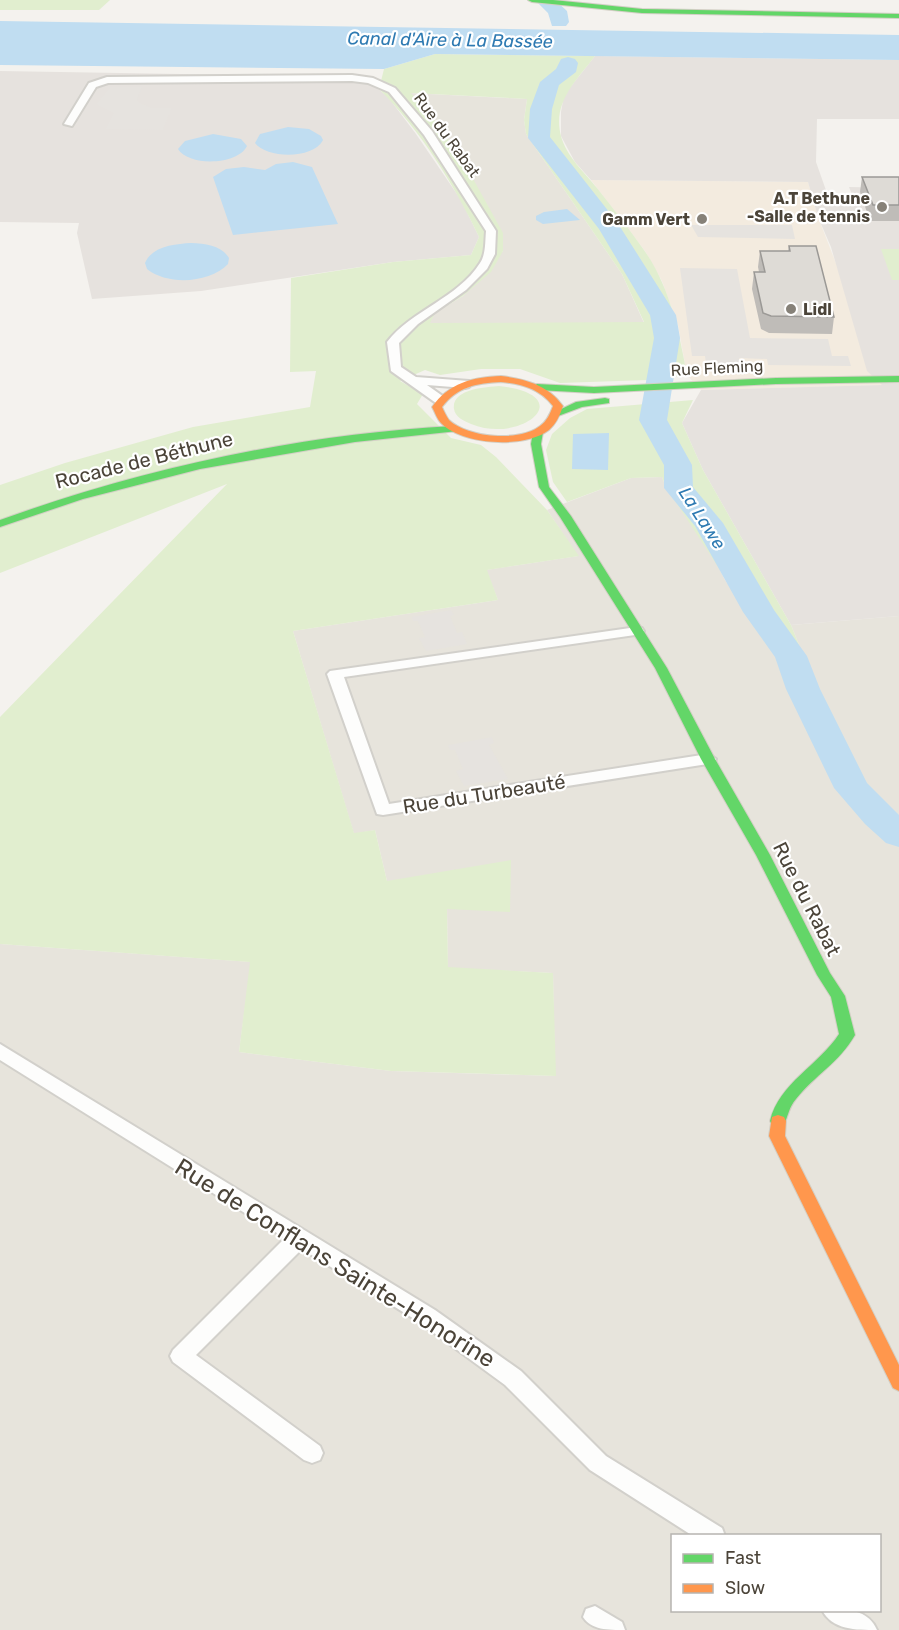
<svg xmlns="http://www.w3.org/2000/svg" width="899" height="1630" font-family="Rubik,sans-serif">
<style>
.residential{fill:#e7e4dc;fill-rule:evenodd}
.commercial{fill:#f3ebdf}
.industrial{fill:#e6e2de}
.green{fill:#e1eecf;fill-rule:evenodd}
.parking{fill:#e6e3df}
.water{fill:#c0ddf1}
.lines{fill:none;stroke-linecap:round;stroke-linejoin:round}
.river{fill:#c0ddf1;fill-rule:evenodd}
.street-casing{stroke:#d2d0cb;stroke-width:4}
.fast-casing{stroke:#d3cfc5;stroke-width:2}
.slow-casing{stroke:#d3cfc5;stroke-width:2}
.street{fill:#fdfdfc;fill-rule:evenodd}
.fast{fill:#63d668;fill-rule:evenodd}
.slow{fill:#ff974d;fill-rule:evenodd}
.wall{fill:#bfbcb8}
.building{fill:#dedbd6;stroke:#9b9996;stroke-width:1.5}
.poi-dot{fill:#868178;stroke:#fff;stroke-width:2}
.labels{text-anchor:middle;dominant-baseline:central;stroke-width:4.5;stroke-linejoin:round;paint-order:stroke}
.far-street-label{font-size:16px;fill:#4b4439;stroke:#fff}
.far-poi-label{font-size:16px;font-weight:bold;fill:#4b4439;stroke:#fff;text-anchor:end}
.far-water-label{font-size:18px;font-style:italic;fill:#2e7ab2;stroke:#fff}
.street-label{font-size:20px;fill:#4b4439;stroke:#fff}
.near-street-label{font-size:24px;fill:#4b4439;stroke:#fff}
</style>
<rect width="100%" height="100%" fill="#f4f2ee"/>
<g class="residential">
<polygon points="410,93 527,99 524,120 526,134 622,274 644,323 429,323 435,313 463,296 503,251"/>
<path d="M662,477L666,487L711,552L725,580L782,665L798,702L825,701L807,665L791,625L899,616V1630H0V944L251,962L239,1052L391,1071L555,1076L553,973L448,968L447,908L387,881L375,830L354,834L293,631L498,600L486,570L578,556L547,510L631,478ZM672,1536H880V1610H672Z"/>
</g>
<polygon class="commercial" points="591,180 808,182 818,217 883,385 701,390 687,375 678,325 662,281 645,251"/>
<g class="industrial">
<polygon points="595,56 899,60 899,119 817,119 816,162 828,196 853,197 849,187 899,188 899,616 791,625 703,470 682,423 701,390 882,385 867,371 831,247 818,217 808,182 591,180 575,162 561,136 561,112 564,95"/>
<polygon points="0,71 371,77 370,82 388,97 416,134 461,200 479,237 471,255 393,262 201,291 92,299 77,233 79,223 0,222"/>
</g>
<g class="green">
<polygon points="0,0 110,0 99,10 0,10"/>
<path d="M435,54L595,56C577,80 552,102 561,136C566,156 585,173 597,188C613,208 629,229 644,250C670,287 679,331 687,375L648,380L560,383L520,369H481L440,375L425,370L400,381L423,394L417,404L451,438L481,445L496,457L547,510L579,556L487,570L498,600L293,631L354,833L375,830L387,881L511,860L510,912L447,909L448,967L553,973L556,1076L391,1071L239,1052L250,962L0,944V717L227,484L0,573V485L65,463L193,427L310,407L316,371L290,372L291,278L393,262L471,255L479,237C454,184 420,130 379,89L384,69ZM411,93L527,99L524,120L526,134L622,274L644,322L430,323L435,313L463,296L491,272L503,251V233L466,166L438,125Z"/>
<polygon points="881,249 899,249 899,280 892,280"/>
<path d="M499,386C581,395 522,445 471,424C464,421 455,417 454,409C451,389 486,387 499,386Z"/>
<polygon points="693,400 682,423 703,470 791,625 807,665 825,702 798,702 782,665 666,487 662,477 631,478 567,502 553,482 546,450 552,434 570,418 587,409"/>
</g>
<g class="parking">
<polygon points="110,87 142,87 137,100 140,103 151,108 172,108 163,130 106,129 114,113 96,104"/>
<polygon points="691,225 792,225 795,239 698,237"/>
<polygon points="680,268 737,269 750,338 828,339 832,356 848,356 851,366 768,365 767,359 739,358 740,365 706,364 705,356 692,356"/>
<polygon points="451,610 454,615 450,616 457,633 462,632 467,644 426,651 419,638 425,637 418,621 413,621 412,617"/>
<polygon points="492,737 494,743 489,745 508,779 464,786 456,771 463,769 455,750 450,750 448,745"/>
</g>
<g class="water">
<polygon points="0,21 899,35 899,60 435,54 384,69 0,65"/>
<path d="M288,127L309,129L321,136L323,140C314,159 267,159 255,143L260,134Z"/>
<path d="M213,134L241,139L247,146C238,165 189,167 178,149L185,141Z"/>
<polygon points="293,162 312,167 338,224 233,235 213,177 226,169 244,167 265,170 276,164"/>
<polygon points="567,209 580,220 543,224 536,220 536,216 544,212"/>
<path d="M191,243C206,244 221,245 229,258L228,264C210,283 168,286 147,269L145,263C152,246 175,244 191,243Z"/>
<polygon points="609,433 608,470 572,469 573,434"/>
</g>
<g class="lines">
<g class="river">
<polygon points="535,0 555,0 567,11 569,22 566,26 552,26 548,13"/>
<polygon points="568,57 575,59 578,63 576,72 559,85 552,109 550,137 617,222 676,315 680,338 667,420 692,465 693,487 723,523 774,610 807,656 820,689 867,783 899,815 899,847 886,843 865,824 834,788 786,689 775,657 743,612 695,526 664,488 664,465 639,420 654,338 650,315 599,229 528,138 530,109 540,82 556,69 561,59"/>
</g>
<g class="street-casing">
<g id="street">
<path d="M352,75L373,78L395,88L432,131L496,231L495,254L487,269L466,290L418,324L399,343L401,367L416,377L469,381L471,384L469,387L465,388L427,385L444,397L446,400L444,403H436L391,371L387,342C412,310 458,298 480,263C486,254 485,242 486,231L424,135L389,92L368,83L352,81L108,83L96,87L72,126L64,124L89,83L107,77Z"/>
<polygon points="637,627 642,628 644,631 642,634 344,677 389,804 708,754 716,759 714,763 383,815 377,814 327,674 330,671"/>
<polygon points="0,1044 435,1310 521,1371 606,1456 722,1528 725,1536 693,1536 590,1470 505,1385 419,1322 302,1249 196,1355 320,1446 323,1453 320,1460 312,1463 304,1460 173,1362 170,1356 173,1350 285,1238 0,1060"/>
<path d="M595,1606L622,1622L625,1630C608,1630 591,1630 583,1617L586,1609Z"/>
<path d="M822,1610C843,1610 867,1607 877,1630C856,1630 832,1630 822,1610Z"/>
</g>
</g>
<g class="fast-casing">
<g id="fast">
<polygon points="528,0 553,0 642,9 899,14 899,18 642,13 532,2"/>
<polygon points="899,376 899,382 776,384 594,393 537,390 532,387 537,384 594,387 776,378"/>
<polygon points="605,398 609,399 609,403 582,407 558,416 553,413 576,402"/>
<path d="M454,426L459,429L458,431L355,442L200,469L83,499L0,527V520C144,468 301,434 454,426Z"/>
<path d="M538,429L543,432L541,444L549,487L571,516L667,668L715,759L770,855L830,973L845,996L855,1035C839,1063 815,1075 796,1099C789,1107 788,1116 784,1125L778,1127L772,1125L770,1121C779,1083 819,1065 839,1034L831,997L817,975L756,855L701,759L655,668L560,517L539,487L531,444L533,432Z"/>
</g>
</g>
<g class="slow-casing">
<g id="slow">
<path d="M501,376C526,379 548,385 563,406C560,415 556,424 549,430C525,449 462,445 441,423C437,419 435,412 432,407C449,383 472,377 501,376ZM501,382C522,384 540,389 553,406C550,414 547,421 540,426C520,442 468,438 449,420C446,416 444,411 442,407C457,387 477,383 501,382Z"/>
<polygon points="778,1115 784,1117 786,1121 785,1136 899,1365 899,1391 893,1388 769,1136 772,1117"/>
</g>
</g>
<use href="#street" class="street"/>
<use href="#fast" class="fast"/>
<use href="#slow" class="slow"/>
</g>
<g class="wall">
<polygon points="862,177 899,177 899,221 870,221 860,192"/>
<polygon points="789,246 834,317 832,334 769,333 761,329 752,289 754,272 759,272 758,267 760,251 788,251"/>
</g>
<g class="building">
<polygon points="862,177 899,177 899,205 873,205"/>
<polygon points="789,246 816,246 834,317 771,316 763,313 754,272 765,272 760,251 790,251"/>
</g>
<g class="poi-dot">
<circle cx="882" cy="207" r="6"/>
<circle cx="702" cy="219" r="6"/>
<circle cx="791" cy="309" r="6"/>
</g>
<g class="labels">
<g class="far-street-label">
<text transform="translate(447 135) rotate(54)">Rue du Rabat</text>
<text transform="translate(717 368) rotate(-3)">Rue Fleming</text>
</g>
<g class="far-poi-label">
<text x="870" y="198">A.T Bethune<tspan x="870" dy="18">-Salle de tennis</tspan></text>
<text x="690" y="219">Gamm Vert</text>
<text x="803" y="309" text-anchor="start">Lidl</text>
</g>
<g class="far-water-label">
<text transform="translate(450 40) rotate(1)">Canal d'Aire à La Bassée</text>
<text transform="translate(702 518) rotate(57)">La Lawe</text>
</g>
<g class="street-label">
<text transform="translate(144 460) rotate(-14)">Rocade de Béthune</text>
<text transform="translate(484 794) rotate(-9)">Rue du Turbeauté</text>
<text transform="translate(807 899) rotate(63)">Rue du Rabat</text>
</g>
<g class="near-street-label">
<text transform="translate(335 1263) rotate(32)">Rue de Conflans Sainte-Honorine</text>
</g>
</g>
<rect x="671" y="1534" width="210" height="78" fill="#ffffff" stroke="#b7b4b0" stroke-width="1.5"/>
<rect x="683" y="1554" width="30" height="9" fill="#63d668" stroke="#b7b4b0" stroke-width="1.5"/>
<text x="725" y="1564" font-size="18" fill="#4b4439">Fast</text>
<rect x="683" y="1584" width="30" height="9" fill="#ff974d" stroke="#b7b4b0" stroke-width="1.5"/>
<text x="725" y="1594" font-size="18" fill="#4b4439">Slow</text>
</svg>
